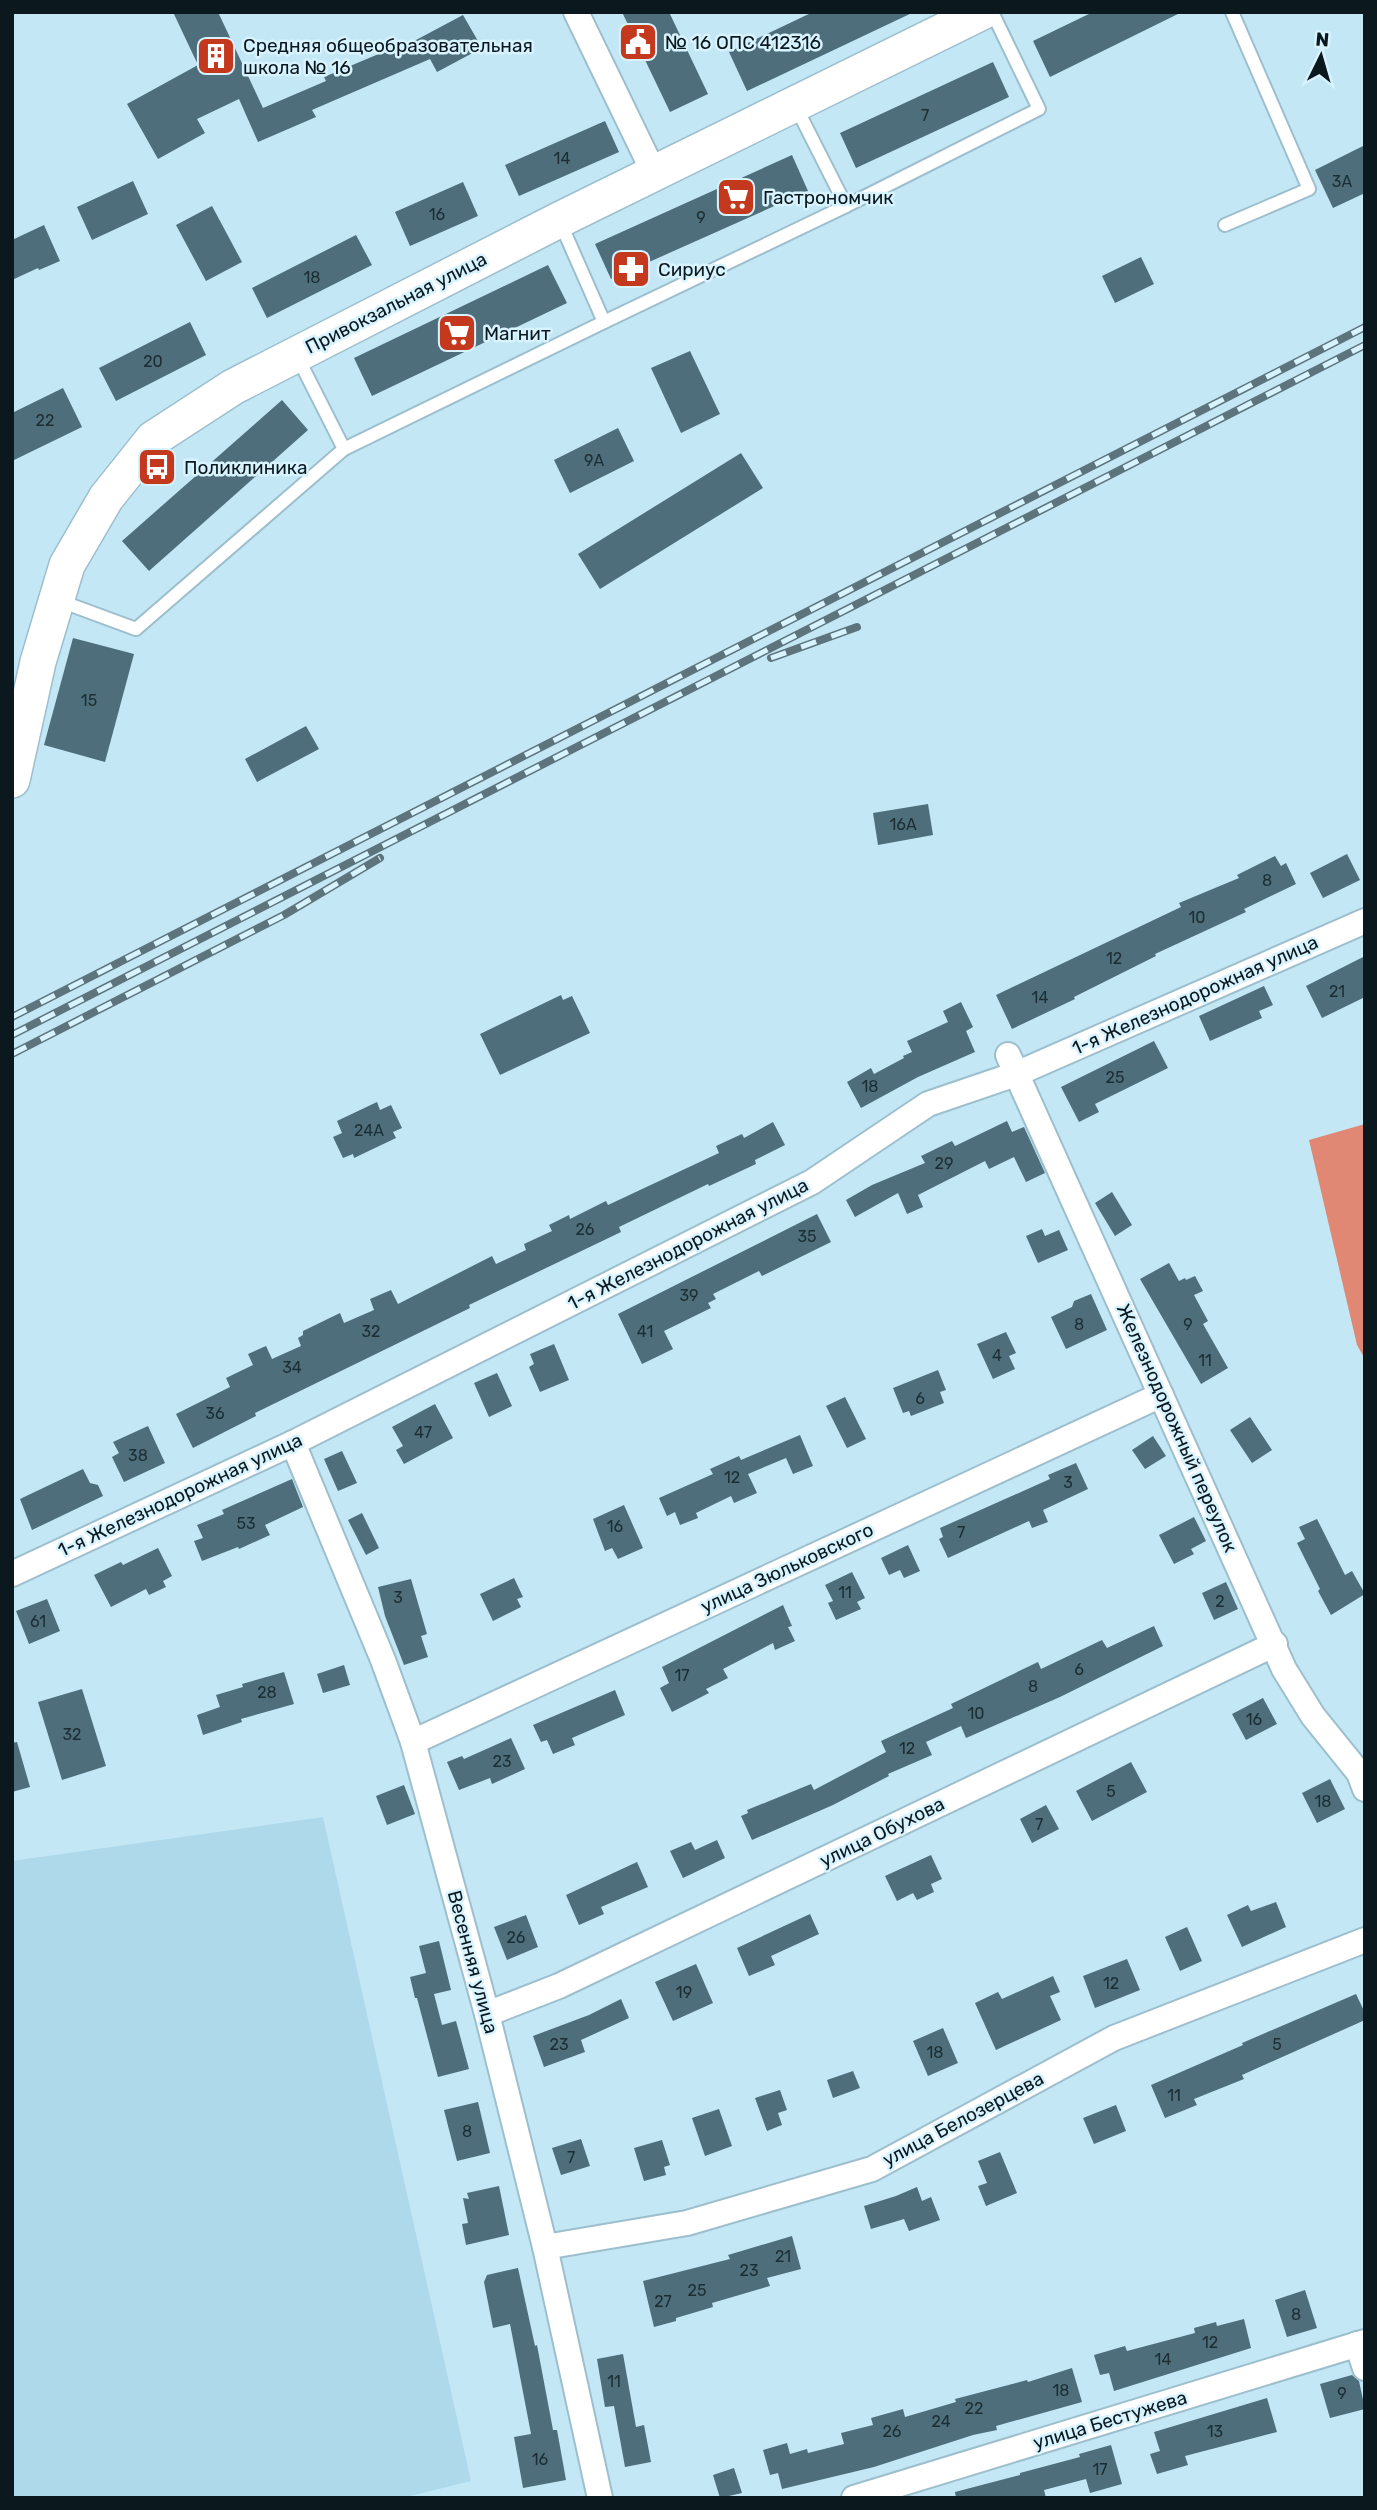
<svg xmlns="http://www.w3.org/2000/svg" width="1377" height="2510" font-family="Rubik,sans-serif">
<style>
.built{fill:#aed9ea}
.forest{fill:#e08874}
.building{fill:#4d6e7a}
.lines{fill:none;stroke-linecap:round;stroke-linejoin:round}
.service-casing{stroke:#9dbfcd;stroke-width:16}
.minor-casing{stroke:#9dbfcd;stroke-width:28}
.secondary-casing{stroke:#9dbfcd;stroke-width:38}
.service{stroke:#fff;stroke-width:12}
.minor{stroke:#fff;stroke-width:24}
.secondary{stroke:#fff;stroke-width:35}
.rail-casing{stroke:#5d747d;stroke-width:8}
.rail{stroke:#d7f3ff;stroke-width:5;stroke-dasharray:16;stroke-linecap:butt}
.labels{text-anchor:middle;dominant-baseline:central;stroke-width:5;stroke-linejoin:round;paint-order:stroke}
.number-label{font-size:16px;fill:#1c2e34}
.poi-label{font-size:19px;fill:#0b181d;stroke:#d7f3ff;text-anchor:start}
.street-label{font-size:19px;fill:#0b181d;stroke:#d7f3ff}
</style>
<rect width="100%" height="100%" fill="#c3e7f5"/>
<polygon class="built" points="323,1817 471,2481 402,2498 12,2498 12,1861"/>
<polygon class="forest" points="1365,1124 1365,1359 1357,1345 1309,1140"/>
<g class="building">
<polygon points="173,12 218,12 263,108 326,81 324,77 400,45 401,48 463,15 482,48 437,72 430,59 312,110 316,117 258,142 239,99 197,119 205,133 158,159 127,104 198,65"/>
<polygon points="622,12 669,12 708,94 670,112"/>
<polygon points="813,12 914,12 747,91 729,52"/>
<polygon points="1093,12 1182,12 1050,77 1033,41"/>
<polygon points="993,62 1009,97 856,168 840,133"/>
<polygon points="605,121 619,152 519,196 505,165"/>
<polygon points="1365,145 1365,193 1333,208 1315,170"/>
<polygon points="792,155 808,191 611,279 595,244"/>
<polygon points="133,181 148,214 92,240 77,207"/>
<polygon points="463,182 478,216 410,246 395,212"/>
<polygon points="212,206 242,262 206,281 176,225"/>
<polygon points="44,225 60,261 39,270 38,268 12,280 12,240"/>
<polygon points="356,235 372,265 267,318 252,288"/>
<polygon points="1141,257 1154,284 1115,303 1102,276"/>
<polygon points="548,265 567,303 372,396 354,358"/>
<polygon points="190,322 206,355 116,401 99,368"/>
<polygon points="690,351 720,414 681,433 651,368"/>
<polygon points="63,388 82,427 12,461 12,413"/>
<polygon points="282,400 308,430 149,571 122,541"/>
<polygon points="618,428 634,461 570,493 554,460"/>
<polygon points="741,453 763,488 600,589 578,554"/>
<polygon points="73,638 134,654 105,762 44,745"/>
<polygon points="306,726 319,749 257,782 245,759"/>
<polygon points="928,804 933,835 878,845 873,813"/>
<polygon points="1347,854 1360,880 1323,898 1310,873"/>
<polygon points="1275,856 1281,866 1286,863 1296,884 1244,909 1246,912 1155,954 1156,956 1074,997 1075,999 1012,1029 996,995 1181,907 1179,903 1239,878 1237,875"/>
<polygon points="1365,956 1365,997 1322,1018 1306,986"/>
<polygon points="1264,986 1273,1005 1259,1011 1262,1018 1210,1041 1199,1016"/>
<polygon points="561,995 563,1000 572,996 590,1033 500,1075 480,1034"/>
<polygon points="961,1002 973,1027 966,1031 975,1052 918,1077 861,1108 847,1082 871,1068 874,1074 904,1058 903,1056 912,1052 907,1041 948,1022 943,1011"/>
<polygon points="1154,1041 1168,1068 1095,1104 1099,1112 1079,1122 1061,1087"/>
<polygon points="377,1102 380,1110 391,1105 402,1128 393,1132 396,1138 354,1158 353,1154 343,1158 333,1137 342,1133 337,1121"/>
<polygon points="1007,1121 1012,1132 1024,1127 1045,1173 1026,1182 1014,1157 989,1169 985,1161 918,1195 923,1207 907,1214 898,1193 855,1217 846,1200 872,1185 925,1163 921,1156 952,1141 955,1146"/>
<polygon points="773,1122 785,1145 755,1160 756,1164 709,1186 708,1184 619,1227 621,1232 469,1305 470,1308 255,1413 256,1416 193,1448 176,1414 230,1387 226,1378 253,1365 248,1354 266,1346 272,1359 301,1346 298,1338 303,1335 303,1331 340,1313 344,1323 374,1310 370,1299 391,1290 398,1304 492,1256 496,1264 526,1250 524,1244 552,1231 549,1225 569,1215 570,1219 606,1201 608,1205 719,1153 716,1146 742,1134 744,1138"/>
<polygon points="1112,1192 1132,1225 1115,1236 1095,1203"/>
<polygon points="817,1214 831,1242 762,1276 759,1271 713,1294 716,1299 708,1303 711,1308 664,1331 673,1349 642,1364 618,1314"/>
<polygon points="1042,1229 1045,1236 1059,1230 1068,1250 1038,1263 1026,1236"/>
<polygon points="1169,1263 1179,1281 1185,1278 1186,1280 1195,1276 1203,1291 1194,1295 1208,1321 1203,1324 1228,1368 1201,1384 1140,1279"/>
<polygon points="1091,1294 1107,1330 1066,1349 1051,1317 1072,1307 1074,1301"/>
<polygon points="1006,1332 1016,1353 1009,1356 1015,1369 993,1379 977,1344"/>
<polygon points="554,1344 569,1380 540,1392 529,1367 534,1364 530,1354"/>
<polygon points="938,1370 946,1390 940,1392 944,1403 911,1416 909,1411 903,1413 893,1388"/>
<polygon points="497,1373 512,1406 489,1417 474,1383"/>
<polygon points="845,1397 866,1439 847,1448 826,1406"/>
<polygon points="435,1404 453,1438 404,1464 396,1450 403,1446 392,1427"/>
<polygon points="1250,1417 1272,1450 1252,1463 1230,1430"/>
<polygon points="148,1426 165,1463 124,1482 112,1457 119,1453 113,1442"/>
<polygon points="800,1435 813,1466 793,1474 786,1458 748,1474 757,1493 734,1503 731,1496 696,1513 698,1518 680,1525 675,1512 667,1516 659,1498 713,1474 710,1469 739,1456 741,1460"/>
<polygon points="1153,1436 1166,1456 1145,1469 1132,1450"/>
<polygon points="342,1451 357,1483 338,1491 324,1459"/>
<polygon points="1076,1463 1088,1489 1043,1510 1048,1522 1032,1528 1029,1521 948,1558 939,1539 943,1537 940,1528 1050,1479 1048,1475"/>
<polygon points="83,1469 90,1483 98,1485 103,1496 32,1530 20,1499"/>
<polygon points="292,1479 303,1507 265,1525 270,1535 239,1549 238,1547 202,1561 194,1541 203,1538 197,1525 224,1514 222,1510"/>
<polygon points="624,1505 643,1548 618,1559 612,1548 605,1551 593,1519"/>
<polygon points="362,1513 379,1548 366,1555 348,1520"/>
<polygon points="1194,1517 1206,1541 1191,1549 1194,1554 1174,1564 1159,1535"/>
<polygon points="1317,1519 1345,1575 1352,1571 1365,1594 1331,1615 1318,1591 1320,1589 1297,1543 1305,1539 1299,1527"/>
<polygon points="908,1545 920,1571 904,1578 900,1570 889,1575 881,1558"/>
<polygon points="158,1548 172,1576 163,1581 166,1587 149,1595 146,1589 111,1607 94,1575 121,1562 123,1565"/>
<polygon points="852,1572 865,1598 857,1602 861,1609 836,1620 828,1603 833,1601 825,1585"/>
<polygon points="514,1578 523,1597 517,1599 521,1607 493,1621 480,1594"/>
<polygon points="411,1579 427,1634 421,1636 428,1657 404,1665 385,1616 378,1587"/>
<polygon points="1226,1582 1238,1609 1214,1620 1202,1593"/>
<polygon points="47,1599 60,1631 29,1644 16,1611"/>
<polygon points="783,1605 792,1626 788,1627 795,1641 775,1650 773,1643 723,1669 728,1678 706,1689 709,1693 672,1712 660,1688 669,1683 662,1667"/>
<polygon points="1154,1626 1163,1646 1060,1697 966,1738 961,1726 926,1742 932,1755 888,1774 889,1776 833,1805 752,1840 741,1816 748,1813 747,1810 811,1784 814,1790 886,1752 881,1741 953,1708 951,1704 1038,1662 1041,1669 1102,1640 1107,1648"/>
<polygon points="344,1665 350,1685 323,1693 317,1674"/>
<polygon points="284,1672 294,1704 241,1719 242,1722 203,1735 197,1715 220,1707 216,1695 243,1687 242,1684"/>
<polygon points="82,1689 106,1766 62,1780 38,1702"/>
<polygon points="615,1690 625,1715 572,1738 575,1745 553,1754 547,1740 541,1742 533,1725"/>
<polygon points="1263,1698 1277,1724 1246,1740 1232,1714"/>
<polygon points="511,1738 525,1769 492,1784 490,1778 459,1790 447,1762 462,1756 464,1759"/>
<polygon points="17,1742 30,1787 12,1792 12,1743"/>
<polygon points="1131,1762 1147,1792 1092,1821 1076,1791"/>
<polygon points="1330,1779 1345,1809 1317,1823 1302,1793"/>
<polygon points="404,1785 415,1814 387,1825 376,1796"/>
<polygon points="1046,1805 1059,1829 1032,1843 1020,1819"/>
<polygon points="717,1840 725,1858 683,1878 670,1851 691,1842 695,1850"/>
<polygon points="931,1855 942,1879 931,1884 934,1892 917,1900 913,1893 897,1901 885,1876"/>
<polygon points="637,1862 648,1887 601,1907 604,1914 579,1925 566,1895"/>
<polygon points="1276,1902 1286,1927 1242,1947 1227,1915 1248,1905 1251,1911"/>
<polygon points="810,1914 819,1934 771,1956 775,1965 749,1976 737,1948"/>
<polygon points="526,1915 538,1947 507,1960 494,1927"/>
<polygon points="1187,1927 1202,1961 1180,1971 1165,1937"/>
<polygon points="439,1941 451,1990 434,1994 442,2025 456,2021 469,2069 438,2077 417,1998 415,1998 410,1977 426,1973 419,1946"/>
<polygon points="1127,1959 1140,1990 1095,2008 1083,1976"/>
<polygon points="696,1964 713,2003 673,2021 655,1982"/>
<polygon points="1053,1976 1060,1992 1050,1996 1061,2020 996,2050 975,2003 998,1992 1002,1999"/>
<polygon points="1356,1994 1365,2013 1365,2020 1242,2075 1244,2079 1194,2099 1197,2105 1165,2118 1151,2085 1243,2045 1242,2043"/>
<polygon points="621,1999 629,2018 581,2040 585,2052 544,2067 533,2036 589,2015"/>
<polygon points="943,2028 958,2063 928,2076 913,2041"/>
<polygon points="853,2071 860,2088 833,2098 827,2080"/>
<polygon points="780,2090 787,2110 778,2113 782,2125 767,2131 755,2098"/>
<polygon points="478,2102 490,2153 457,2161 444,2110"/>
<polygon points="1116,2105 1126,2131 1094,2144 1083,2118"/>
<polygon points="719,2109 732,2146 705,2156 692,2118"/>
<polygon points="581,2139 590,2166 561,2175 552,2148"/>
<polygon points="662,2140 670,2165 664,2167 666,2175 644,2181 634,2148"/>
<polygon points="1000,2152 1017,2193 986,2206 978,2186 987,2183 978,2161"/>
<polygon points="499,2186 509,2235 466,2245 462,2224 468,2223 463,2198 469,2199 467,2193"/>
<polygon points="917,2187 922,2201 931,2197 940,2220 909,2231 904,2219 871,2229 864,2206 896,2196"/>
<polygon points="792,2236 801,2269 767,2278 770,2286 712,2303 713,2307 676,2318 676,2321 654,2327 643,2281 730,2259 728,2255"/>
<polygon points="518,2268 535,2346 537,2345 553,2430 557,2430 566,2480 523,2488 514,2437 531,2434 510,2324 493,2328 484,2282 487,2275"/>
<polygon points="1305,2290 1317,2328 1287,2337 1275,2300"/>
<polygon points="1244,2319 1251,2348 1114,2391 1109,2373 1100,2375 1094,2355 1125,2346 1127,2351 1195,2333 1194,2328 1216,2322 1217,2326"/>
<polygon points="623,2354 636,2427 644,2425 651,2462 625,2467 614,2406 605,2407 597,2359"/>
<polygon points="1072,2368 1082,2402 996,2426 997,2430 973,2435 874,2467 782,2489 778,2473 770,2475 763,2450 787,2443 790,2454 807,2449 808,2453 844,2444 841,2433 873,2425 871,2418 903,2409 905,2417 956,2402 955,2399 1027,2380 1028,2382"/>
<polygon points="1352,2375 1359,2381 1365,2409 1330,2418 1320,2384"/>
<polygon points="1267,2398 1277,2432 1185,2456 1188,2465 1157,2474 1150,2454 1160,2451 1154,2432"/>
<polygon points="1111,2445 1122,2484 1090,2493 1086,2479 1044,2490 1046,2498 956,2498 955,2492 1020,2475 1020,2473 1080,2457 1079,2454"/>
<polygon points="734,2468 742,2493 720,2498 713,2475"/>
</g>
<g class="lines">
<g class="service-casing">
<g id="service">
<polyline points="795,105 846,206 1039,109 992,12"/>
<polyline points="1225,225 1309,189 1232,12"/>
<polyline points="604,322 846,206"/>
<polyline points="298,358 344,449 604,322 560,222"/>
<polyline points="60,601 136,629 344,449"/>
</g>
</g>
<g class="minor-casing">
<g id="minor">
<polyline points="576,12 654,173"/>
<polyline points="1008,1055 1284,1669 1313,1716 1359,1773 1365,1789"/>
<polyline points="293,1443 383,1660 413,1742 487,2014 545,2247 600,2498"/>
<polyline points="12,1574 293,1443 812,1182 928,1104 1016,1074 1365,921"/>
<polyline points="413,1742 1161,1395"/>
<polyline points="487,2014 559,1986 1275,1644"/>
<polyline points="545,2247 687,2223 872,2169 1114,2038 1365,1940"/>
<polyline points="1357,2344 1365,2368"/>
<polyline points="854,2498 1365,2342"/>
</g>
</g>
<g class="secondary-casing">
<polyline id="secondary" points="12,780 38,662 67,565 106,498 153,439 233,387 559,220 982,12"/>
</g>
<use href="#service" class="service"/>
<use href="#minor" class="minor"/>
<use href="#secondary" class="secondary"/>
<g class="rail-casing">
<g id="rail">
<polyline points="771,658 857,627"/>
<polyline points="12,1017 1365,327"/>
<polyline points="12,1035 1365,345"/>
<polyline points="12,1054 284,915 380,858"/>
</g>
</g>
<use href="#rail" class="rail"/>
</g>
<defs>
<g id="civic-square" transform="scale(2.0125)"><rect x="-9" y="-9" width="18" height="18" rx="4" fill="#c4391d" stroke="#d7f3ff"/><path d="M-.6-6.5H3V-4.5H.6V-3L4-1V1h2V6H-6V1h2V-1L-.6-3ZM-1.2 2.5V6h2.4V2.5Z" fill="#fff"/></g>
<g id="building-square" transform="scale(2.0125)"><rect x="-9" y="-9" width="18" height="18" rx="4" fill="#c4391d" stroke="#d7f3ff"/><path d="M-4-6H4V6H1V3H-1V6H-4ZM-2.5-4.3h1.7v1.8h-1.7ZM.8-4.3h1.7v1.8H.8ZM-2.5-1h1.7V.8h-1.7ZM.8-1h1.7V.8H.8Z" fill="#fff"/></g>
<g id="supermarket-square" transform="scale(2.0125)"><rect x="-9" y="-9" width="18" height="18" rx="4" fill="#c4391d" stroke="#d7f3ff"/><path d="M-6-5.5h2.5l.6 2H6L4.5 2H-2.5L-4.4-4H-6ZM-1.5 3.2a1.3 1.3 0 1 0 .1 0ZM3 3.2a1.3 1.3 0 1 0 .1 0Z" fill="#fff"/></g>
<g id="pharmacy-square" transform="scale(2.0125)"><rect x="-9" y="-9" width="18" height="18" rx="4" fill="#c4391d" stroke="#d7f3ff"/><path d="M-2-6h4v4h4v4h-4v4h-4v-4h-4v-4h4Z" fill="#fff"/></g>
<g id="bus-square" transform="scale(2.0125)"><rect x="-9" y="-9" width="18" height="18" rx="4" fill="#c4391d" stroke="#d7f3ff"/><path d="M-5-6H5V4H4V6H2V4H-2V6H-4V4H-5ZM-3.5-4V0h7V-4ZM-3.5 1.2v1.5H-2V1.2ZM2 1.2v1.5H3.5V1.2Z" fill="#fff"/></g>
</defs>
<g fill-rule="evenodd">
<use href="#civic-square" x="638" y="42"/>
<use href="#building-square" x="216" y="56"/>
<use href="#supermarket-square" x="736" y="197"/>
<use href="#pharmacy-square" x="631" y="269"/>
<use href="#supermarket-square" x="457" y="333"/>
<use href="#bus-square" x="157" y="467"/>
</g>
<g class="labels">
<g class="number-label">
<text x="925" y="115">7</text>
<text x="562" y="158">14</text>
<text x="1342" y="181">3А</text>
<text x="437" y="214">16</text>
<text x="701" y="217">9</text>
<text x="312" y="277">18</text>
<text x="153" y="361">20</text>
<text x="45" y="420">22</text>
<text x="594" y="460">9А</text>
<text x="89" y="700">15</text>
<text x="903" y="824">16А</text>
<text x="1267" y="880">8</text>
<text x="1197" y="917">10</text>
<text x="1114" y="958">12</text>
<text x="1337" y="991">21</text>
<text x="1040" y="997">14</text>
<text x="1115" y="1077">25</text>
<text x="870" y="1086">18</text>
<text x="369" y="1130">24А</text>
<text x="944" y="1163">29</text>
<text x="585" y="1229">26</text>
<text x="807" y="1236">35</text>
<text x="689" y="1295">39</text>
<text x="1079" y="1324">8</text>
<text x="1188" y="1324">9</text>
<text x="371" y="1331">32</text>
<text x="645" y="1331">41</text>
<text x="997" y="1355">4</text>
<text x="1205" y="1360">11</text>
<text x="292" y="1367">34</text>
<text x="920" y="1398">6</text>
<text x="215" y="1413">36</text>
<text x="423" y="1432">47</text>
<text x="138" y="1455">38</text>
<text x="732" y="1477">12</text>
<text x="1068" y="1482">3</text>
<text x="246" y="1523">53</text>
<text x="615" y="1526">16</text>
<text x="961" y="1532">7</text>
<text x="845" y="1592">11</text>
<text x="398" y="1597">3</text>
<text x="1220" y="1601">2</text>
<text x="38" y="1621">61</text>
<text x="1079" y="1669">6</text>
<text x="682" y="1675">17</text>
<text x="1033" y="1686">8</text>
<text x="267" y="1692">28</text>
<text x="976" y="1713">10</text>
<text x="1254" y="1719">16</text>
<text x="72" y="1734">32</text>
<text x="907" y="1748">12</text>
<text x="502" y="1761">23</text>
<text x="1111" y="1791">5</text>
<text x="1323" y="1801">18</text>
<text x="1039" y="1824">7</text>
<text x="516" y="1937">26</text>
<text x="1111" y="1983">12</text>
<text x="684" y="1992">19</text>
<text x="559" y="2044">23</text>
<text x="1277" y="2044">5</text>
<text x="935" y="2052">18</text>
<text x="1174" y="2095">11</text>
<text x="467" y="2131">8</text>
<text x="571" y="2157">7</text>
<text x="783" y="2256">21</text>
<text x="749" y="2270">23</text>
<text x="697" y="2290">25</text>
<text x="663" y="2301">27</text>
<text x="1296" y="2314">8</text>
<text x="1210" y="2342">12</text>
<text x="1163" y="2359">14</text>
<text x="614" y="2381">11</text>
<text x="1061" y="2390">18</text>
<text x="1342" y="2393">9</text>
<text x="974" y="2408">22</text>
<text x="941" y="2421">24</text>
<text x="892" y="2431">26</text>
<text x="1215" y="2431">13</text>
<text x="540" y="2459">16</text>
<text x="1100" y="2469">17</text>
</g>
<g class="poi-label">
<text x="665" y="42">№ 16 ОПС 412316</text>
<text x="243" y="45">Средняя общеобразовательная<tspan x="243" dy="22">школа № 16</tspan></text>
<text x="763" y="197">Гастрономчик</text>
<text x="658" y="269">Сириус</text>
<text x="484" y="333">Магнит</text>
<text x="184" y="467">Поликлиника</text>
</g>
<g class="street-label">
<text transform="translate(396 303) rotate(-27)">Привокзальная улица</text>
<text transform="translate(1195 995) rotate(-24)">1-я Железнодорожная улица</text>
<text transform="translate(688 1244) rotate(-27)">1-я Железнодорожная улица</text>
<text transform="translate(1177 1428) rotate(66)">Железнодорожный переулок</text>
<text transform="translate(180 1495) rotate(-25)">1-я Железнодорожная улица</text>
<text transform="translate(787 1568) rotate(-25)">улица Зюльковского</text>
<text transform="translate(882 1832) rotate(-26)">улица Обухова</text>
<text transform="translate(473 1962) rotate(75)">Весенняя улица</text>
<text transform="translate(963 2119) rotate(-28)">улица Белозерцева</text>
<text transform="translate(1110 2420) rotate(-17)">улица Бестужева</text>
</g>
</g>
<rect width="1377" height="2510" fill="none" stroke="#0b181d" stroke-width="28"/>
<g transform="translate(1321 56) rotate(5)" stroke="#d7f3ff" stroke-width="5" paint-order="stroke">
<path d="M0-5L12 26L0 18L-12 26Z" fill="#0b181d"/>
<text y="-10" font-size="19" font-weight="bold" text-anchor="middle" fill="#0b181d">N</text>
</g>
</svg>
